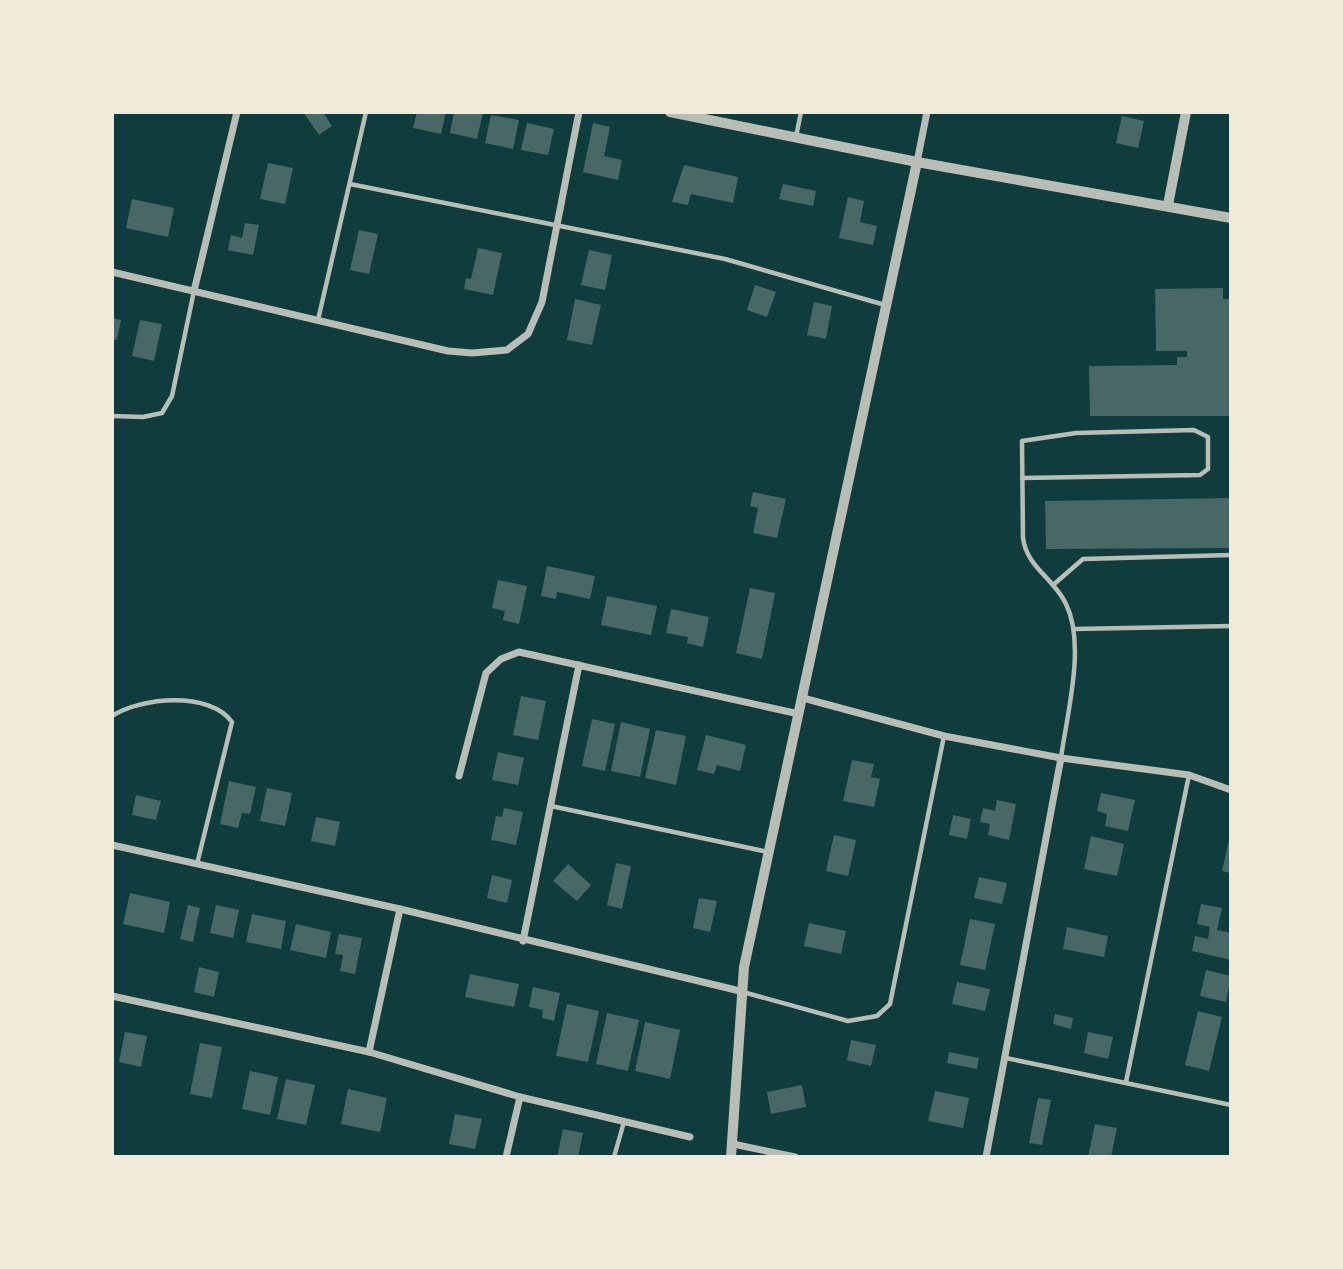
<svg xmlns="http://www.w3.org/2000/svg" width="1343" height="1269" font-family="Cabin,sans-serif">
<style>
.building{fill:#486865}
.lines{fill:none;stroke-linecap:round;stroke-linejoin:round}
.service{stroke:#b8beb3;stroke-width:4.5}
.minor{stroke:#b8beb3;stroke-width:7}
.tertiary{stroke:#b8beb3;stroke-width:10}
</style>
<rect width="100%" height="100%" fill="#0f3d3e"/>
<g class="building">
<polygon points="303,112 326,112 324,114 332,126 319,135"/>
<polygon points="417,112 446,112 441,134 413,128"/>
<polygon points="454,112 483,113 477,139 450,133"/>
<polygon points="491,115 519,120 513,149 485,143"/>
<polygon points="1122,116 1144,121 1138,148 1116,143"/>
<polygon points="527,123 554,129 548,155 521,150"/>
<polygon points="593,123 610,127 604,156 622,160 618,180 583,172"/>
<polygon points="268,163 293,168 285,204 260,199"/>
<polygon points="684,165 738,177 733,203 691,194 688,205 672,202"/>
<polygon points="783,184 816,191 813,206 779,199"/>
<polygon points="848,197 864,201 860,222 877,226 873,245 839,238"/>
<polygon points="132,199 174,208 168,237 126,228"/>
<polygon points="245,223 259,225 253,255 228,250 231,235 242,238"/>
<polygon points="359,230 378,234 369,274 350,270"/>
<polygon points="478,248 502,253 493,295 464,289 466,278 471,279"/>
<polygon points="589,250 612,255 605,290 581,285"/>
<polygon points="755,285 776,292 767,317 747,310"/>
<polygon points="1223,288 1223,299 1231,299 1231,416 1090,416 1089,366 1177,365 1177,357 1187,357 1187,351 1156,351 1155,289"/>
<polygon points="575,299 601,305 592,345 567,340"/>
<polygon points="814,302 832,306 826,339 807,335"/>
<polygon points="112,318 121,320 117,340 112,339"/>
<polygon points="140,320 162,324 154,361 132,356"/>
<polygon points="753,492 786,499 777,538 753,533 758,508 750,506"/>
<polygon points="1231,498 1231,548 1046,549 1045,501"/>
<polygon points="547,566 595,576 590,599 557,592 556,599 541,596"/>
<polygon points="498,580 527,586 519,624 503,620 505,611 492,608"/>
<polygon points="750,588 775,593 762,659 736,653"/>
<polygon points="607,596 657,606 651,635 601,625"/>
<polygon points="671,609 709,617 703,647 687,643 688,637 666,633"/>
<polygon points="521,696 546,701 538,740 513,735"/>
<polygon points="592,719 615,724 605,771 582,766"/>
<polygon points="621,722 650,729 640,777 611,771"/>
<polygon points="656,730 686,736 676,785 645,778"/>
<polygon points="706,735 746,745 740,771 717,765 714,774 697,770"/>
<polygon points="498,752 524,758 518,785 492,780"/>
<polygon points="852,760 874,764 871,777 880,779 874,807 843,801"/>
<polygon points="229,781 256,787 250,814 242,813 238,828 220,824"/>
<polygon points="267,788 292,793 285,826 260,821"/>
<polygon points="1101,793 1135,800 1128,831 1105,826 1107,814 1097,811"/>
<polygon points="136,795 161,801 156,820 132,815"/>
<polygon points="997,800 1016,804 1009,840 988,835 990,824 980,822 983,808 995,811"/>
<polygon points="504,808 523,812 516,845 491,840 496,816 502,817"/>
<polygon points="953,815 971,819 967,839 949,835"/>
<polygon points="316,817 340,822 335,846 311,841"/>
<polygon points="834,835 856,840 848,876 826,871"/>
<polygon points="1091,836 1124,844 1117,876 1084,869"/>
<polygon points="1230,836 1231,836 1231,873 1222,871"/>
<polygon points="616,863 631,866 622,909 607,905"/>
<polygon points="568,864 591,885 577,901 553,881"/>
<polygon points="492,875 512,880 507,903 487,898"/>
<polygon points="979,877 1007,883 1002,904 974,898"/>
<polygon points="130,893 170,902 164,933 123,924"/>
<polygon points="699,898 717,901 710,932 693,928"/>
<polygon points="1201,904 1222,908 1217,930 1231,933 1231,960 1192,951 1195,936 1208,939 1210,927 1197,924"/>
<polygon points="188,905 200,908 193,942 180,939"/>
<polygon points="216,905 239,910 233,938 210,933"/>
<polygon points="252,914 286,921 281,949 246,942"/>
<polygon points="970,919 995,924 985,970 960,965"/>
<polygon points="809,923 846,931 841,954 804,946"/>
<polygon points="296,924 331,932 326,958 290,950"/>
<polygon points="1067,927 1108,936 1104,957 1063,949"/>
<polygon points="339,934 362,938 355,974 340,971 343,955 335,954"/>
<polygon points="199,967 219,972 214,997 194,992"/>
<polygon points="1206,970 1231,976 1226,1002 1200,996"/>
<polygon points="470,974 519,984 514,1007 465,997"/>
<polygon points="957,982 990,989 985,1011 952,1004"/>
<polygon points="533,987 560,993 554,1021 542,1018 543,1010 529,1007"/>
<polygon points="567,1004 599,1011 588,1062 556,1056"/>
<polygon points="1198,1011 1222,1017 1209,1071 1185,1065"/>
<polygon points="607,1013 639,1020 628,1071 596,1064"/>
<polygon points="1055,1014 1073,1018 1071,1029 1053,1024"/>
<polygon points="645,1022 680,1030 670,1079 635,1071"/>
<polygon points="125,1032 147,1036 141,1067 119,1062"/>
<polygon points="1088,1032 1113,1037 1108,1059 1084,1053"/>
<polygon points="851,1040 876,1045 871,1066 847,1060"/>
<polygon points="200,1043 222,1047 212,1098 190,1094"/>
<polygon points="949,1052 979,1058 977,1069 947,1063"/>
<polygon points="250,1071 278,1077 270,1115 242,1109"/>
<polygon points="286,1079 315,1085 306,1125 277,1119"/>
<polygon points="802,1085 806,1107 771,1114 767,1092"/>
<polygon points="348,1089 387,1098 380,1132 341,1124"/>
<polygon points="935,1091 969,1098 963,1128 928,1121"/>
<polygon points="1038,1098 1051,1100 1042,1145 1029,1143"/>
<polygon points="455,1114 482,1119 475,1149 449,1144"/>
<polygon points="1095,1124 1117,1128 1111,1157 1088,1157"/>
<polygon points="563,1129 583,1133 578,1157 557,1157"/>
</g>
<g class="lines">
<g class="service">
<polyline points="796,137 801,112"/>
<polyline points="350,184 725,259 885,305"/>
<polyline points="318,320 366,112"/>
<polyline points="112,416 143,417 162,413 172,396 194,291"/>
<path d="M1022,478L1200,475L1208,469V437L1194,430L1076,433L1022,441L1023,538C1027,568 1054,578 1066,604C1086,645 1067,713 1061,758"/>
<polyline points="1053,585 1083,559 1231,555"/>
<polyline points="1074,629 1231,626"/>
<path d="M112,716C141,697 210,691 232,722L197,864"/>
<polyline points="551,806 768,852"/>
<polyline points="743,992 848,1021 877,1016 890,1004 944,736"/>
<polyline points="1006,1058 1231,1105"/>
<polyline points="1126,1082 1189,775"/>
<polyline points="614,1157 624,1122"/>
</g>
<g class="minor">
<polyline points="917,162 927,112"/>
<polyline points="112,272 448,351 472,353 507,350 528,334 542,302 579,112"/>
<polyline points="194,291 237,112"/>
<polyline points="803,698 944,736 1061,758 1189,775 1231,790"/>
<polyline points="459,776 486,673 501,659 519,652 799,714"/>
<polyline points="112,845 400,909 740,991"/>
<polyline points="523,941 579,665"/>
<polyline points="112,996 369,1052 520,1097 690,1137"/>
<polyline points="369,1052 400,909"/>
<polyline points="733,1144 795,1157"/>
<polyline points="506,1157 520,1097"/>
<polyline points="986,1157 1061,758"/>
</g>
<g class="tertiary">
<polyline points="670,112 917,162 1231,218"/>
<polyline points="1168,205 1186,112"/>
<polyline points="731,1157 744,967 917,162"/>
</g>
</g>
<rect width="1343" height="1269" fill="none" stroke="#f1e9da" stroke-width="228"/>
</svg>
